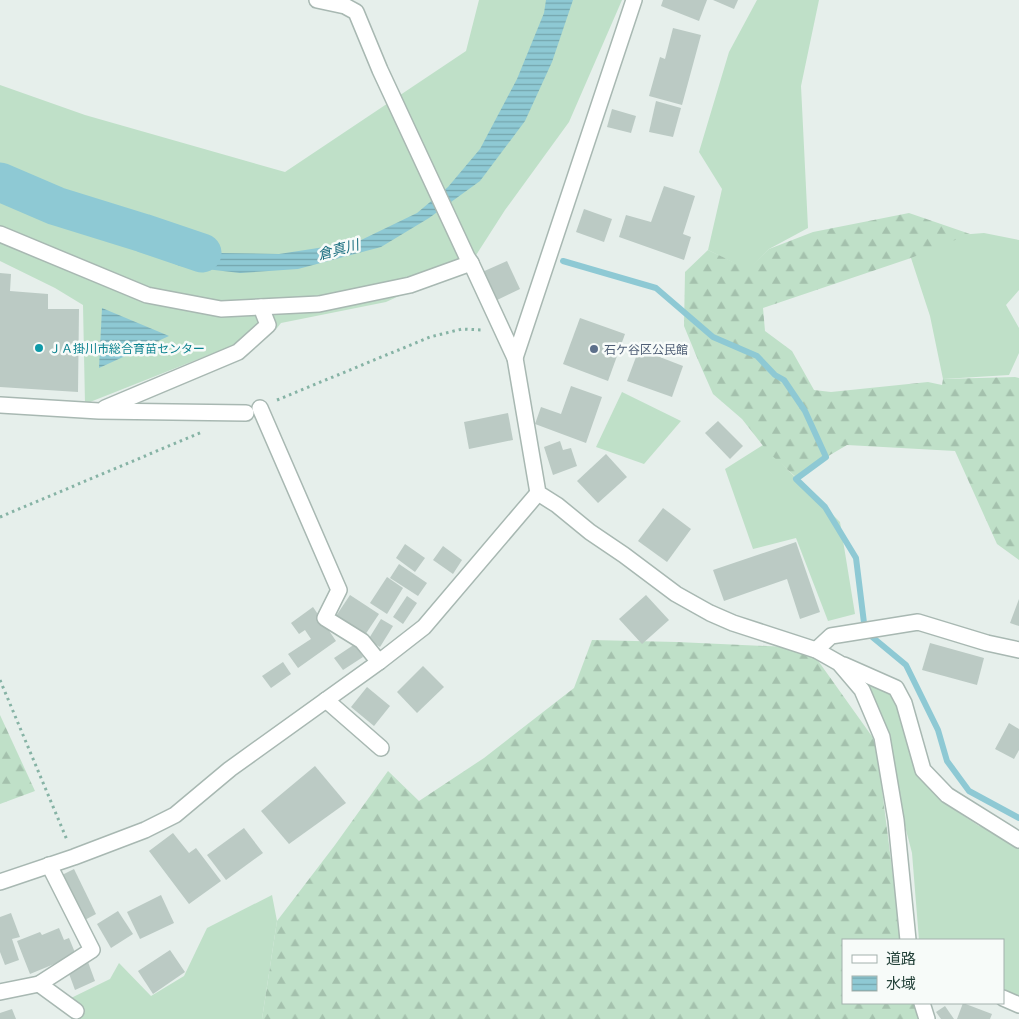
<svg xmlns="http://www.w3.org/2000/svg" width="1019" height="1019" font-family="Lato,'Noto Sans JP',sans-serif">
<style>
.grass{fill:#bfe0c8}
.forest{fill:url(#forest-firs)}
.water{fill:url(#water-rules)}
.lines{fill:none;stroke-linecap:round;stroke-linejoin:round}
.stream{stroke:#8ec9d4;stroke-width:6}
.river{stroke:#8ec9d4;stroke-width:39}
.building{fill:#bbcac4}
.minor-casing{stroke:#a8b8b2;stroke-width:18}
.path{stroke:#86b3a5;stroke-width:3;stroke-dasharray:2.5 4;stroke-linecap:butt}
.minor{stroke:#fff;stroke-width:15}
.culture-dot{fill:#0f9aa8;stroke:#f7fbf9;stroke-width:2}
.service-dot{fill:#5c6f8a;stroke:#f7fbf9;stroke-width:2}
.labels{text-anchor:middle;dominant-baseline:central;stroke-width:5;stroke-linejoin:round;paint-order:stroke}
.culture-label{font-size:12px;fill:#0d838f;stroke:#f7fbf9;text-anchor:start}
.service-label{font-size:12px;fill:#4e5e75;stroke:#f7fbf9;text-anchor:start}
.water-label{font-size:14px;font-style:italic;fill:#1c6f80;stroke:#f7fbf9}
</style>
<defs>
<pattern id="forest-firs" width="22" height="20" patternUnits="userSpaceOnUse" patternTransform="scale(1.25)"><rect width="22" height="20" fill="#bfe0c8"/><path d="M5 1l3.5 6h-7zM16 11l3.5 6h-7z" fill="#a4c1ad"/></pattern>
<pattern id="water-rules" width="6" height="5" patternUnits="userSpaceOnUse" patternTransform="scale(1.25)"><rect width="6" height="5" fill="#8ec9d4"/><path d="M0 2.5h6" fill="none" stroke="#74a5ad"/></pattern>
</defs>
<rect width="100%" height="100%" fill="#e6efeb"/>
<g class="grass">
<polygon points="479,0 622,0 569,122 505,210 471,263 386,302 281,323 277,328 85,404 83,305 55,288 0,261 0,85 85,115 285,172 466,51"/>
<polygon points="757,0 819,0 801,86 808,228 769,249 748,270 708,250 722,189 699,152 729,52"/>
<polygon points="984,233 1019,240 1019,290 1006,305 1019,328 1019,353 1009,375 943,379 930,316 911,258 941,242 958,235"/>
<polygon points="622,392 681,421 644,464 596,447"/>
<polygon points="763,445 840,522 855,614 828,621 796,538 753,549 725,469"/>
<polygon points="863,676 904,703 918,775 941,801 979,826 1002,830 1019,849 1019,1000 1003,993 1003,940 919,940 912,853 882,737"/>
<polygon points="272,895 277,921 262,1019 79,1019 71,998 110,979 119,963 151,996 184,976 207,928"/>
</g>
<g class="forest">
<polygon points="909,213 970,234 911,258 763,308 765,331 792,351 814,390 831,392 928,382 942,385 943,379 1015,377 1019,378 1019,560 997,544 955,451 847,445 830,455 798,479 768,452 742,419 713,394 698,360 684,326 685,272 708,250 748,269 769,249 813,232"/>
<polygon points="592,640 677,642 809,648 876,742 901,940 843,940 843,1003 917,1003 925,1019 262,1019 277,921 335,845 388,771 419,801 484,758 574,688"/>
<polygon points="0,715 35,791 0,804"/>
</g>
<g class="water">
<polygon points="546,0 573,0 552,62 525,121 480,181 429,218 381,247 298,269 240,273 180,266 92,231 61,207 151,236 221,253 279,254 357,242 417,213 448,187 480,149 517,79 544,13"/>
<polygon points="102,308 169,336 99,368"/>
</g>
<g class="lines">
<polyline class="stream" points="563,261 656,288 713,337 757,356 775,375 784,380 805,411 826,457 796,479 825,507 856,558 865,631 906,665 938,730 947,761 969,791 1019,818"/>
<polyline class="river" points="0,182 56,206 143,233 202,253"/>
</g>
<g class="building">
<polygon points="663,0 707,0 699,21 661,6"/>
<polygon points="713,0 738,0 734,9"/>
<polygon points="673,28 701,35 682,105 649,96 660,57 665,59"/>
<polygon points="656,101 681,108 673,137 649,132"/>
<polygon points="612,109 636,116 631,133 607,127"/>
<polygon points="664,186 695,196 683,234 691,237 684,260 619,237 626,215 651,222"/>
<polygon points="584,209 612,219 604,242 576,232"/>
<polygon points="507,261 520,289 493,302 480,273"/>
<polygon points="0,273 11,274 10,291 48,294 48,309 79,309 78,392 0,387"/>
<polygon points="580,318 625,334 608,381 563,364"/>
<polygon points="639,349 683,366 672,397 627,381"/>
<polygon points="571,386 602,397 586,443 535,424 541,407 561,414"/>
<polygon points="508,413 513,440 469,449 464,422"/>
<polygon points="718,421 743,446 730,459 705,433"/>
<polygon points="560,441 563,450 571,448 577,466 553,475 544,447"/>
<polygon points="606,454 627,477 598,503 577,481"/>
<polygon points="663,508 691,529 667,562 638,541"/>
<polygon points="796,542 820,612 800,619 787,579 724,601 713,570"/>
<polygon points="405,544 425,558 415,572 396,558"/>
<polygon points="443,546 462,560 453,574 433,560"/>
<polygon points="399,564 427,583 418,596 390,578"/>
<polygon points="387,577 403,588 387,614 370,603"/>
<polygon points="350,595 379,614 365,635 336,616"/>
<polygon points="646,595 669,620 642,644 619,619"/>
<polygon points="407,596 417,603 403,624 393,617"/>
<polygon points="1019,599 1019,626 1010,623"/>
<polygon points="313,607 336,641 298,668 288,654 311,639 305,630 299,634 291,623"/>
<polygon points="381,619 393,626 380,647 368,640"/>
<polygon points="930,643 984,658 977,685 922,670"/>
<polygon points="355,644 363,657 343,670 334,658"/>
<polygon points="283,662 291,674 271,688 262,676"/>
<polygon points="423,666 444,687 417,713 397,692"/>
<polygon points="367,687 390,706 374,726 351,707"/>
<polygon points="1009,723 1019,729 1019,750 1014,759 995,749"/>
<polygon points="315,766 346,803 289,844 261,811"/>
<polygon points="244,828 263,853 226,880 207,855"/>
<polygon points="173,833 189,853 196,848 221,881 189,904 149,851"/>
<polygon points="74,869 96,914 81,922 58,877"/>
<polygon points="161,895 174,923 140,939 127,912"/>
<polygon points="118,911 133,934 111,948 97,924"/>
<polygon points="11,913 20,937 12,939 19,960 5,965 0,952 0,917"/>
<polygon points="59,928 64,940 69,938 76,955 30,974 17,941 40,932 42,935"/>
<polygon points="170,950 185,972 153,994 138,971"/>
<polygon points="88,962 95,981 75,990 68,971"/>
<polygon points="963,1003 992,1014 990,1019 957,1019"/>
<polygon points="945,1006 954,1019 941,1019 936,1012"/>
<polygon points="12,1009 16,1019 0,1019 0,1013"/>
</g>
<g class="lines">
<g class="minor-casing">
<g id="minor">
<polyline points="317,0 345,6 356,12 380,70 467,257 471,263 515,358 538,493 557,505 590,532 624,555 676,594 710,613 733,623 816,650 839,663 862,690 882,737 896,820 908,940"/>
<polyline points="0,234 147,295 221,309 319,304 410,285 471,263"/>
<polyline points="515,358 634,0"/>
<polyline points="0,405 99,411 246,413"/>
<polyline points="105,408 238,352 268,325 261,307"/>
<polyline points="260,408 339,590 325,618 362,641 379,662"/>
<polyline points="816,650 831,636 918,622 987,643 1019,650"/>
<polyline points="844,665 896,688 904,703 923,770 947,795 1019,840"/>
<polyline points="326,700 381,748"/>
<polyline points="0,882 74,857 145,830 175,815 230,769 379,662 424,627 538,493"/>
<polyline points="39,984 76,1011"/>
<polyline points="0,992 39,984 92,950 49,865"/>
<polyline points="1003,998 1019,1005"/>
<polyline points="922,1003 927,1019"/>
</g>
</g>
<g class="path">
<polyline points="277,400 430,337 462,329 482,330"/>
<polyline points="0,517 202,432"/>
<polyline points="0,680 67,840"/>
</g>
<use href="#minor" class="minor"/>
</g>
<circle class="culture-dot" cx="39" cy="348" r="5"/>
<circle class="service-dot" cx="594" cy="349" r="5"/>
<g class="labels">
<g class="culture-label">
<text x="49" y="348">ＪＡ掛川市総合育苗センター</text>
</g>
<g class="service-label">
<text x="604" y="349">石ケ谷区公民館</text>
</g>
<g class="water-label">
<text transform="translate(338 249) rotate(-15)">倉真川</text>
</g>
</g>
<rect x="842" y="939" width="162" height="65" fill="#f7fbf9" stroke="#a3b1ad"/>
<rect x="852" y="955" width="25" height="8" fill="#ffffff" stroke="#a3b1ad"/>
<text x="886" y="964" font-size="15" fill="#24423a">道路</text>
<rect x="852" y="976" width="25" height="15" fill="url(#water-rules)" stroke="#a3b1ad"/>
<text x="886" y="989" font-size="15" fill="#24423a">水域</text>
</svg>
